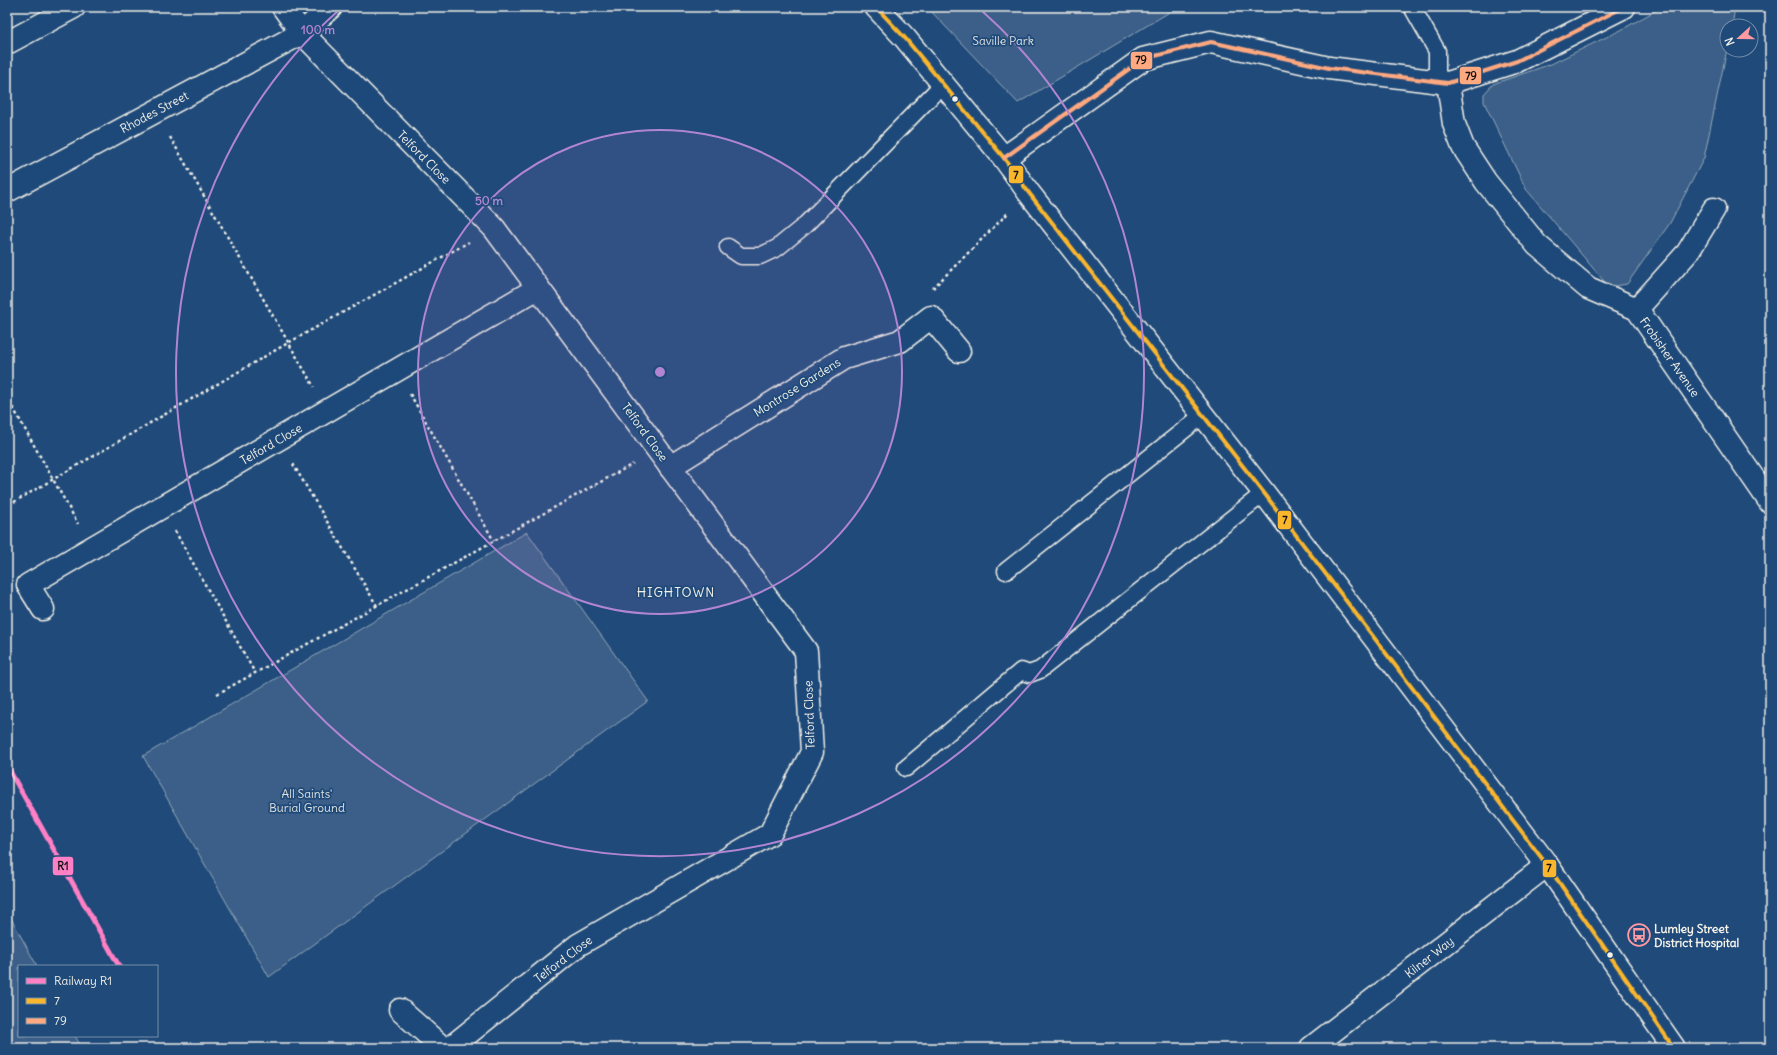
<svg xmlns="http://www.w3.org/2000/svg" width="1777" height="1055" font-family="Delius,sans-serif">
<style>
.green{fill:#3a5f88;stroke:#97a8b8}
.lines{fill:none;stroke-linecap:round;stroke-linejoin:round}
.service-casing{stroke:#f4f1e8;stroke-width:19}
.minor-casing{stroke:#f4f1e8;stroke-width:25}
.primary-casing{stroke:#f4f1e8;stroke-width:25}
.path{stroke:#f4f1e8;stroke-width:2.5;stroke-dasharray:3 3;stroke-linecap:butt}
.service{stroke:#1f4a7a;stroke-width:16}
.minor{stroke:#1f4a7a;stroke-width:22}
.primary{stroke:#1f4a7a;stroke-width:22}
.bus-1-casing{stroke:#1f4a7a;stroke-width:7}
.bus-2-casing{stroke:#1f4a7a;stroke-width:7}
.bus-1{stroke:#fab62d;stroke-width:4}
.bus-2{stroke:#ffa980;stroke-width:4}
.rail-1-casing{stroke:#1f4a7a;stroke-width:8}
.rail-1{stroke:#ff80c5;stroke-width:5}
.ring{fill:none;stroke:#b185d1;stroke-width:2}
.bus-dot{fill:#f4f1e8;stroke:#1f4a7a;stroke-width:1.5}
.labels{text-anchor:middle;dominant-baseline:central;stroke-width:3.5;stroke-linejoin:round;paint-order:stroke}
.park-label{font-size:12px;fill:#e1e2de;stroke:#1f4a7a}
.street-label{font-size:12px;fill:#f4f1e8;stroke:#1f4a7a}
.poi-label{font-size:12px;font-weight:bold;fill:#f4f1e8;stroke:#1f4a7a;text-anchor:start}
.neighbourhood-label{font-size:13px;letter-spacing:1px;fill:#f4f1e8;stroke:#1f4a7a}
.centre{fill:#b185d1;stroke:#1f4a7a;stroke-width:2}
.ring-label{font-size:12px;text-anchor:middle;font-weight:bold;fill:#b185d1;stroke:#1f4a7a;stroke-width:3.5;stroke-linejoin:round;paint-order:stroke}
.line-badge{stroke:#1f4a7a;stroke-width:1.5}
.pale-badge-label{font-size:11px;text-anchor:middle;font-weight:bold;fill:#111}
</style>
<rect width="100%" height="100%" fill="#1f4a7a"/>
<filter id="ink" filterUnits="userSpaceOnUse"><feTurbulence type="fractalNoise" baseFrequency=".025" numOctaves="2"/><feDisplacementMap in="SourceGraphic" scale="8" xChannelSelector="R" yChannelSelector="G"/><feConvolveMatrix kernelMatrix="1 2 1 2 8 2 1 2 1" color-interpolation-filters="sRGB"/></filter>
<g filter="url(#ink)">
<g class="green">
<polygon points="927,7 1178,7 1018,103"/>
<polygon points="1662,7 1735,7 1732,26 1727,26 1727,49 1704,158 1670,223 1627,284 1609,287 1526,189 1484,102 1484,94 1493,84 1551,64 1621,30"/>
<polygon points="527,532 648,701 269,977 143,756"/>
<polygon points="7,911 37,966 19,966 19,1036 75,1036 82,1048 7,1048"/>
</g>
<g class="lines">
<g class="service-casing">
<g id="service">
<polyline points="1412,7 1437,51 1437,81"/>
<polyline points="728,247 741,256 760,256 777,248 804,226 943,84"/>
<polyline points="1006,571 1203,415"/>
<polyline points="906,768 1021,671 1029,674 1040,670 1264,493"/>
</g>
</g>
<g class="minor-casing">
<g id="minor">
<polyline points="283,7 302,33 494,228 806,651 812,752 770,834 578,945 450,1048"/>
<polyline points="7,43 74,7"/>
<polyline points="1448,83 1454,124 1463,147 1486,182 1537,245 1588,288 1637,309 1770,502"/>
<polyline points="1004,158 1143,59 1211,42 1329,68 1448,83 1517,61 1624,7"/>
<polyline points="7,191 302,33 331,7"/>
<polyline points="1637,309 1688,252 1714,209"/>
<polyline points="670,467 844,358 900,341 931,317 959,351"/>
<polyline points="43,609 28,585 538,288"/>
<polyline points="400,1010 443,1048"/>
<polyline points="1311,1048 1547,865"/>
</g>
</g>
<g class="primary-casing">
<polyline id="primary" points="876,7 905,38 1004,158 1029,193 1264,493 1547,865 1674,1048"/>
</g>
<g class="path">
<polyline points="170,137 314,387"/>
<polyline points="933,288 1008,213"/>
<polyline points="410,394 494,541"/>
<polyline points="7,397 78,524"/>
<polyline points="293,464 377,606"/>
<polyline points="14,502 288,343 469,242"/>
<polyline points="175,531 255,673"/>
<polyline points="217,694 633,464"/>
</g>
<use href="#service" class="service"/>
<use href="#minor" class="minor"/>
<use href="#primary" class="primary"/>
<g class="bus-1-casing">
<polyline id="bus-1" points="876,7 905,38 1004,158 1029,193 1264,493 1547,865 1674,1048"/>
</g>
<g class="bus-2-casing">
<polyline id="bus-2" points="1004,158 1143,59 1211,42 1329,68 1448,83 1517,61 1624,7"/>
</g>
<use href="#bus-1" class="bus-1"/>
<use href="#bus-2" class="bus-2"/>
<g class="rail-1-casing">
<polyline id="rail-1" points="7,766 119,966"/>
</g>
<use href="#rail-1" class="rail-1"/>
</g>
</g>
<circle cx="660" cy="372" r="242" fill="#b185d1" fill-opacity=".12"/>
<g class="ring">
<circle cx="660" cy="372" r="242"/>
<path d="M981 10A484 484 0 1 1 339 10"/>
</g>
<defs>
<g id="bus-ring" transform="scale(1.15)"><circle r="9.5" fill="#1f4a7a" stroke="#ff9aa2" stroke-width="1.5"/><path d="M-5-6H5V4H4V6H2V4H-2V6H-4V4H-5ZM-3.5-4V0h7V-4ZM-3.5 1.2v1.5H-2V1.2ZM2 1.2v1.5H3.5V1.2Z" fill="#ff9aa2"/></g>
</defs>
<g fill-rule="evenodd">
<use href="#bus-ring" x="1639" y="935"/>
</g>
<g class="bus-dot">
<circle cx="955" cy="99" r="3.5"/>
<circle cx="1610" cy="955" r="3.5"/>
</g>
<g class="labels">
<g class="park-label">
<text x="1003" y="40">Saville Park</text>
<text x="307" y="793">All Saints'<tspan x="307" dy="14">Burial Ground</tspan></text>
</g>
<g class="street-label">
<text transform="translate(154 112) rotate(-28)">Rhodes Street</text>
<text transform="translate(424 157) rotate(45)">Telford Close</text>
<text transform="translate(1670 357) rotate(55)">Frobisher Avenue</text>
<text transform="translate(797 387) rotate(-32)">Montrose Gardens</text>
<text transform="translate(645 432) rotate(54)">Telford Close</text>
<text transform="translate(271 444) rotate(-30)">Telford Close</text>
<text transform="translate(809 715) rotate(-92)">Telford Close</text>
<text transform="translate(1429 957) rotate(-38)">Kilner Way</text>
<text transform="translate(563 959) rotate(-37)">Telford Close</text>
</g>
<g class="poi-label">
<text x="1654" y="928">Lumley Street<tspan x="1654" dy="14">District Hospital</tspan></text>
</g>
<g class="neighbourhood-label">
<text x="676" y="592">HIGHTOWN</text>
</g>
</g>
<circle cx="660" cy="372" r="6" class="centre"/>
<g class="ring-label">
<text x="318" y="34">100 m</text>
<text x="489" y="205">50 m</text>
</g>
<g class="line-badge">
<rect x="1130" y="51" width="23" height="19" rx="4" fill="#ffa980"/>
<rect x="1459" y="66" width="23" height="19" rx="4" fill="#ffa980"/>
<rect x="1008" y="165" width="16" height="19" rx="4" fill="#fab62d"/>
<rect x="1277" y="510" width="15" height="20" rx="4" fill="#fab62d"/>
<rect x="52" y="856" width="22" height="20" rx="4" fill="#ff80c5"/>
<rect x="1542" y="859" width="15" height="19" rx="4" fill="#fab62d"/>
</g>
<g class="pale-badge-label">
<text x="1141" y="64">79</text>
<text x="1471" y="80">79</text>
<text x="1016" y="179">7</text>
<text x="1285" y="524">7</text>
<text x="63" y="870">R1</text>
<text x="1549" y="872">7</text>
</g>
<rect width="1777" height="1055" fill="none" stroke="#1f4a7a" stroke-width="24"/>
<rect x="12" y="12" width="1753" height="1031" fill="none" stroke="#f4f1e8" stroke-width="1.5" filter="url(#ink)"/>
<rect x="18" y="965" width="140" height="72" fill="#1f4a7a" stroke="#748da6"/>
<rect x="26" y="978" width="20" height="6" fill="#ff80c5" stroke="#748da6"/>
<text x="54" y="985" font-size="12" fill="#f4f1e8">Railway R1</text>
<rect x="26" y="998" width="20" height="6" fill="#fab62d" stroke="#748da6"/>
<text x="54" y="1005" font-size="12" fill="#f4f1e8">7</text>
<rect x="26" y="1018" width="20" height="6" fill="#ffa980" stroke="#748da6"/>
<text x="54" y="1025" font-size="12" fill="#f4f1e8">79</text>
<g transform="translate(1739 38) rotate(249)"><circle r="19" fill="#1f4a7a" stroke="#748da6"/>
<path d="M0-3L7 15L0 10L-7 15Z" fill="#ff9aa2"/>
<text y="-6" font-size="11" font-weight="bold" text-anchor="middle" fill="#f4f1e8">N</text>
</g>
</svg>
